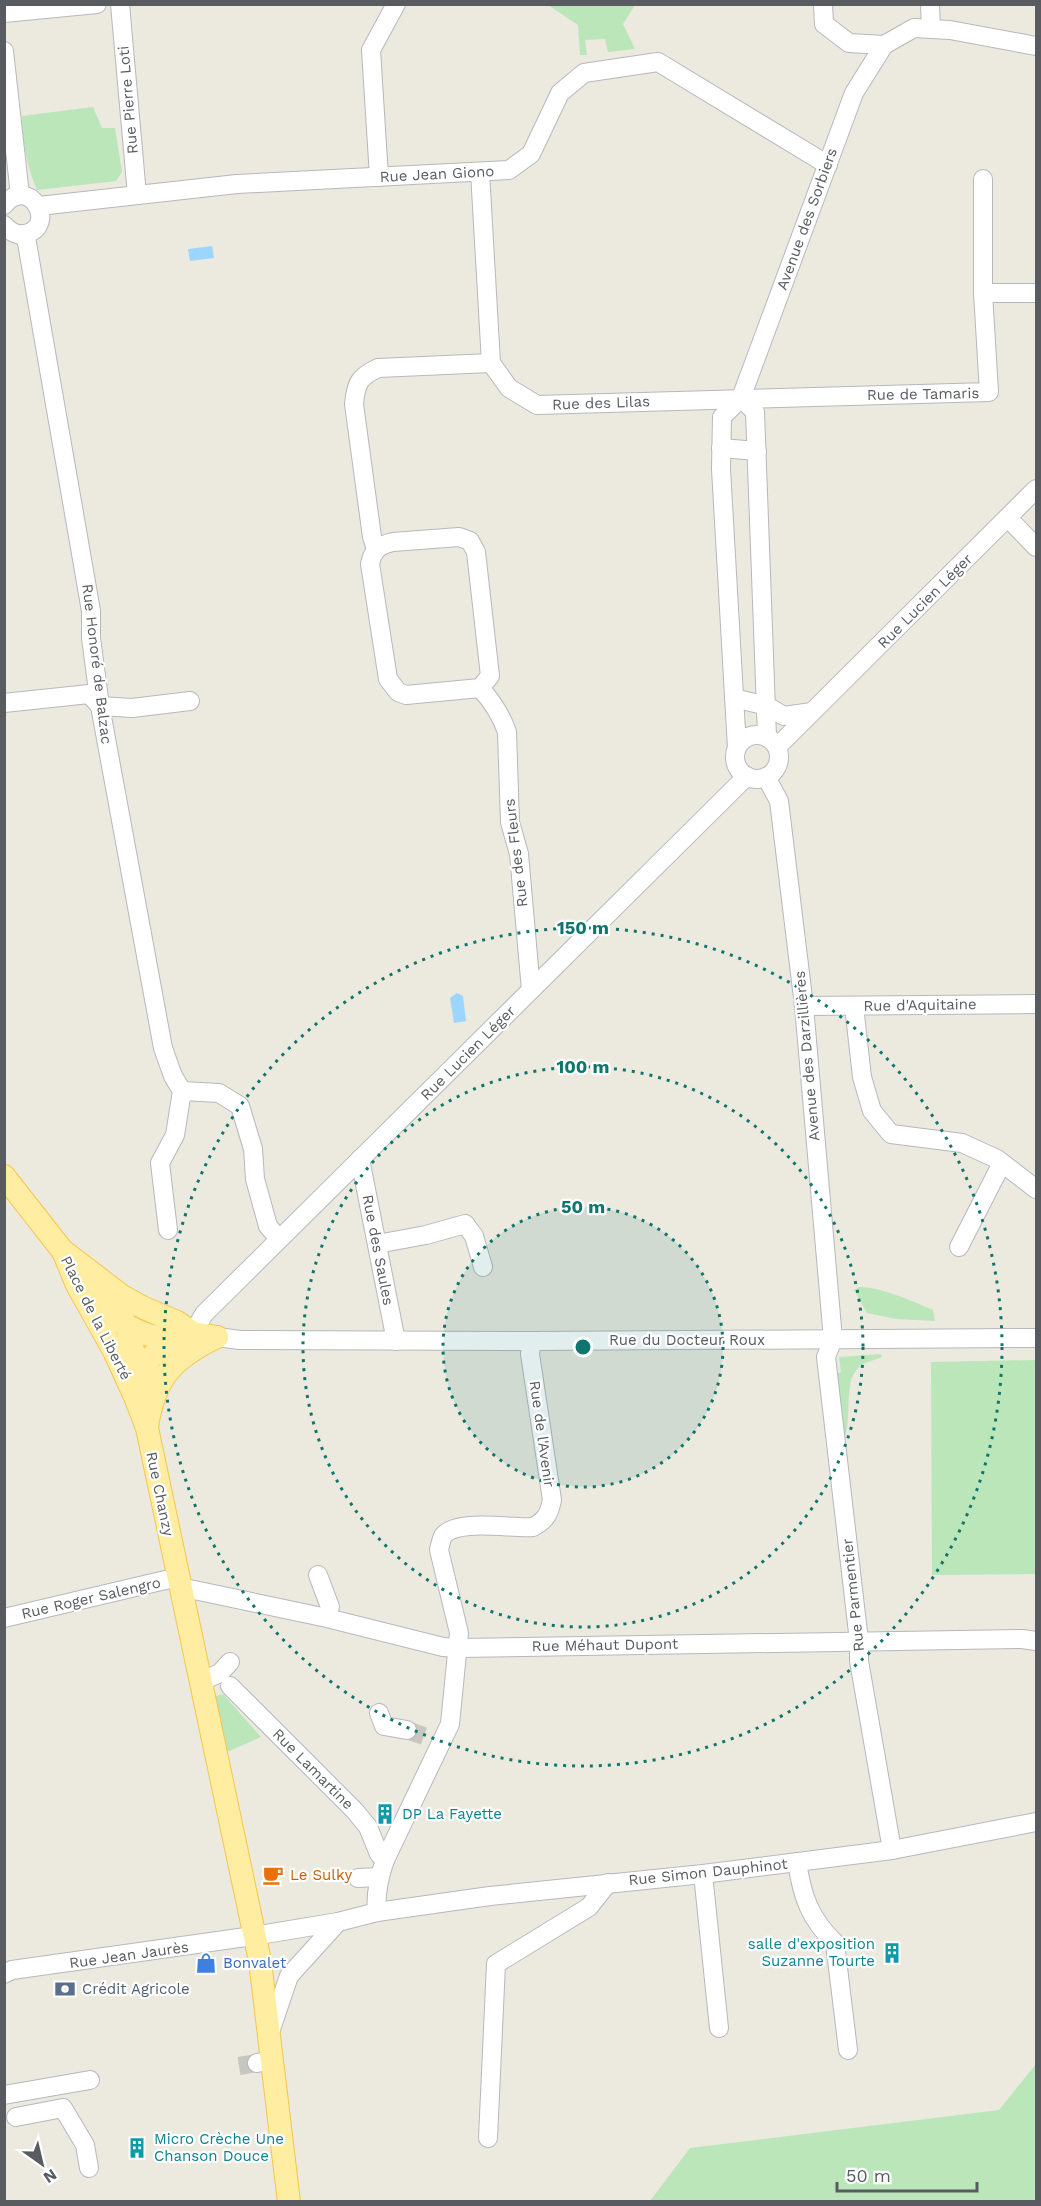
<svg xmlns="http://www.w3.org/2000/svg" width="1041" height="2206" font-family="'Work Sans',sans-serif">
<style>
.green{fill:#bae6b9}
.water{fill:#9cd6ff}
.lines{fill:none;stroke-linecap:round;stroke-linejoin:round}
.minor-tunnel{stroke:#c7c6c0;stroke-width:18;stroke-dasharray:18 9;stroke-linecap:butt}
.minor-casing{stroke:#b5b8bd;stroke-width:20}
.major-casing{stroke:#f8c44c;stroke-width:24}
.minor{stroke:#fff;stroke-width:18}
.major{stroke:#ffeea1;stroke-width:22}
.ring{fill:none;stroke:#0f766e;stroke-width:3;stroke-dasharray:3 6}
.labels{text-anchor:middle;dominant-baseline:central;stroke-width:4.5;stroke-linejoin:round;paint-order:stroke}
.street-label{font-size:15px;fill:#585c61;stroke:#fff}
.culture-label{font-size:15px;fill:#0d838f;stroke:#fff;text-anchor:start}
.food-label{font-size:15px;fill:#c56008;stroke:#fff;text-anchor:start}
.shop-label{font-size:15px;fill:#366cbe;stroke:#fff;text-anchor:start}
.service-label{font-size:15px;fill:#4e5e75;stroke:#fff;text-anchor:start}
.centre{fill:#0f766e;stroke:#fff;stroke-width:3}
.ring-label{font-size:18px;text-anchor:middle;font-weight:bold;fill:#0f766e;stroke:#fff;stroke-width:4.5;stroke-linejoin:round;paint-order:stroke}
</style>
<rect width="100%" height="100%" fill="#ece9df"/>
<g class="green">
<polygon points="548,5 635,5 623,24 635,49 608,52 605,39 585,40 587,55 580,55 578,25"/>
<path d="M93,107L102,128H115L122,172L116,181L37,190C27,166 22,142 22,116Z"/>
<path d="M859,1287C881,1287 912,1301 933,1310L935,1321L896,1319L867,1313L854,1290Z"/>
<path d="M881,1354L882,1357L860,1365C857,1370 852,1375 851,1381C847,1395 850,1429 844,1437L836,1374L841,1372L839,1357Z"/>
<polygon points="1036,1360 1036,1574 932,1575 931,1362"/>
<polygon points="223,1694 261,1737 225,1753 213,1697"/>
<polygon points="1036,2064 1036,2201 650,2201 690,2148 999,2110"/>
</g>
<g class="water">
<polygon points="212,246 214,258 190,261 188,249"/>
<polygon points="457,993 463,996 466,1021 454,1023 450,998"/>
</g>
<g class="lines">
<g class="minor-tunnel">
<polyline points="407,1730 432,1739"/>
<polyline points="239,2066 257,2063"/>
</g>
<g class="minor-casing">
<g id="minor">
<polyline points="120,4 137,195"/>
<polyline points="823,4 824,24 849,43 884,45"/>
<polyline points="930,4 931,29"/>
<polyline points="4,13 97,4"/>
<polyline points="4,51 20,195"/>
<polyline points="480,172 491,363 509,388 537,405 989,392 983,293 1036,293"/>
<polyline points="379,177 371,50 396,4"/>
<polyline points="983,179 983,293"/>
<path d="M4,205C29,174 59,226 25,234C16,236 10,231 4,225"/>
<polyline points="39,206 237,184 509,170 531,154 560,93 584,73 658,62 828,165"/>
<polyline points="23,234 27,243 91,611 91,638 100,706 163,1048 173,1076 182,1091 175,1135 160,1163 168,1230"/>
<polyline points="741,398 755,412 767,737"/>
<polyline points="721,448 757,451"/>
<polyline points="1008,518 1036,547"/>
<path d="M459,537L470,541L476,552L490,676L480,688L406,695L398,692L388,679L370,564C373,550 379,545 393,542Z"/>
<path d="M376,549L372,537L354,404C356,383 359,377 378,368L491,363"/>
<path d="M480,688C493,702 501,715 507,732L510,822L519,854L531,990"/>
<polyline points="734,698 767,706 784,716 812,712"/>
<polyline points="4,703 89,694 100,706 132,708 190,701"/>
<circle cx="757" cy="757" r="22"/>
<polyline points="777,747 1036,489"/>
<polyline points="737,748 721,469 722,417 741,398 854,93 884,45 914,28 950,30 1036,46"/>
<polyline points="766,777 779,801 804,1006 833,1339 826,1357 859,1641 859,1661 892,1850"/>
<polyline points="804,1006 1036,1004"/>
<polyline points="854,1006 862,1077 872,1111 891,1134 962,1143 997,1159 1036,1189"/>
<polyline points="182,1091 219,1093 240,1106 253,1149 255,1179 268,1226 279,1239"/>
<polyline points="360,1159 396,1341"/>
<polyline points="377,1244 426,1235 465,1224 474,1236 483,1267"/>
<polyline points="959,1247 1002,1163"/>
<polyline points="193,1333 204,1314 747,776"/>
<polyline points="217,1337 240,1340 532,1341 1036,1338"/>
<polyline points="318,1575 330,1607"/>
<polyline points="180,1587 327,1618 443,1647 458,1648 1022,1639 1036,1641"/>
<polyline points="4,1618 178,1577"/>
<polyline points="200,1682 220,1673 230,1662"/>
<polyline points="230,1686 355,1811 368,1827 379,1854 385,1860"/>
<polyline points="379,1713 384,1726 407,1730"/>
<path d="M797,1862C802,1896 810,1919 835,1943L848,2050"/>
<polyline points="703,1874 719,2028"/>
<polyline points="358,1878 379,1877"/>
<path d="M377,1912C375,1893 379,1877 385,1860L450,1724L459,1633L439,1550C440,1546 441,1540 443,1536C456,1518 512,1529 533,1527C546,1520 549,1514 552,1500L530,1354L532,1341"/>
<polyline points="4,1974 12,1970 253,1936 338,1922 377,1912 490,1896 703,1874 892,1850 1036,1822"/>
<polyline points="270,2032 289,1976 338,1922"/>
<polyline points="257,2063 272,2060"/>
<polyline points="4,2095 90,2080"/>
<polyline points="16,2117 63,2108 85,2145 89,2168"/>
<polyline points="488,2138 496,1964 589,1907 608,1883"/>
</g>
</g>
<g class="major-casing">
<g id="major">
<polyline points="4,1176 62,1250 122,1296 144,1308 177,1322 193,1333 217,1337"/>
<polyline points="63,1251 77,1285 114,1351 136,1399"/>
<path d="M90,1296C108,1312 129,1332 154,1336C163,1338 173,1336 182,1334"/>
<path d="M121,1315C133,1336 135,1361 137,1385"/>
<polyline points="193,1333 163,1347 150,1358 141,1375 136,1399 147,1428 260,1961 289,2202"/>
<path d="M147,1427C154,1378 173,1358 217,1337"/>
</g>
</g>
<use href="#minor" class="minor"/>
<use href="#major" class="major"/>
</g>
<circle cx="583" cy="1347" r="140" fill="#0f766e" fill-opacity=".12"/>
<g class="ring">
<circle cx="583" cy="1347" r="140"/>
<circle cx="583" cy="1347" r="280"/>
<circle cx="583" cy="1347" r="419"/>
</g>
<defs>
<g id="building-bare" transform="scale(1.62)"><path d="M-4-6H4V6H1V3H-1V6H-4ZM-2.5-4.3h1.7v1.8h-1.7ZM.8-4.3h1.7v1.8H.8ZM-2.5-1h1.7V.8h-1.7ZM.8-1h1.7V.8H.8Z" fill="#0f9aa8" stroke="#fff" stroke-width="2.5" paint-order="stroke"/></g>
<g id="cafe-bare" transform="scale(1.62)"><path d="M-5.5-4.5H6V0H3Q3 3.5 0 3.5H-2.5Q-5.5 3.5-5.5 0ZM3-3.2v2h1.7v-2ZM-6 4.5H4V6H-6Z" fill="#e8710a" stroke="#fff" stroke-width="2.5" paint-order="stroke"/></g>
<g id="shop-bare" transform="scale(1.62)"><path d="M-5-2.5h2.3a2.7 3.5 0 0 1 5.4 0H5L5.5 6h-11ZM-1.5-2.5h3a1.5 2.3 0 0 0-3 0Z" fill="#3f7fe0" stroke="#fff" stroke-width="2.5" paint-order="stroke"/></g>
<g id="bank-bare" transform="scale(1.62)"><path d="M-6-4H6V4H-6ZM0-2.3a2.3 2.3 0 1 0 0 4.6a2.3 2.3 0 1 0 0-4.6Z" fill="#5c6f8a" stroke="#fff" stroke-width="2.5" paint-order="stroke"/></g>
</defs>
<g fill-rule="evenodd">
<use href="#building-bare" x="385" y="1814"/>
<use href="#cafe-bare" x="273" y="1875"/>
<use href="#building-bare" x="892" y="1953"/>
<use href="#shop-bare" x="206" y="1963"/>
<use href="#bank-bare" x="65" y="1989"/>
<use href="#building-bare" x="137" y="2148"/>
</g>
<g class="labels">
<g class="street-label">
<text transform="translate(128 100) rotate(-95)">Rue Pierre Loti</text>
<text transform="translate(437 174) rotate(-3)">Rue Jean Giono</text>
<text transform="translate(807 219) rotate(-70)">Avenue des Sorbiers</text>
<text transform="translate(923 394) rotate(-1)">Rue de Tamaris</text>
<text transform="translate(601 403) rotate(-2)">Rue des Lilas</text>
<text transform="translate(925 601) rotate(-45)">Rue Lucien Léger</text>
<text transform="translate(97 664) rotate(83)">Rue Honoré de Balzac</text>
<text transform="translate(516 853) rotate(-97)">Rue des Fleurs</text>
<text transform="translate(920 1005) rotate(-1)">Rue d'Aquitaine</text>
<text transform="translate(468 1053) rotate(-45)">Rue Lucien Léger</text>
<text transform="translate(807 1056) rotate(-95)">Avenue des Darzillières</text>
<text transform="translate(378 1250) rotate(79)">Rue des Saules</text>
<text transform="translate(96 1318) rotate(63)">Place de la Liberté</text>
<text x="687" y="1340">Rue du Docteur Roux</text>
<text transform="translate(542 1434) rotate(82)">Rue de l'Avenir</text>
<text transform="translate(160 1494) rotate(78)">Rue Chanzy</text>
<text transform="translate(853 1595) rotate(-96)">Rue Parmentier</text>
<text transform="translate(91 1598) rotate(-13)">Rue Roger Salengro</text>
<text transform="translate(605 1645) rotate(-1)">Rue Méhaut Dupont</text>
<text transform="translate(313 1769) rotate(45)">Rue Lamartine</text>
<text transform="translate(708 1872) rotate(-6)">Rue Simon Dauphinot</text>
<text transform="translate(129 1955) rotate(-8)">Rue Jean Jaurès</text>
</g>
<g class="culture-label">
<text x="402" y="1814">DP La Fayette</text>
<text x="875" y="1944" text-anchor="end">salle d'exposition<tspan x="875" dy="17">Suzanne Tourte</tspan></text>
<text x="154" y="2139">Micro Crèche Une<tspan x="154" dy="17">Chanson Douce</tspan></text>
</g>
<g class="food-label">
<text x="290" y="1875">Le Sulky</text>
</g>
<g class="shop-label">
<text x="223" y="1963">Bonvalet</text>
</g>
<g class="service-label">
<text x="82" y="1989">Crédit Agricole</text>
</g>
</g>
<circle cx="583" cy="1347" r="9" class="centre"/>
<g class="ring-label">
<text x="583" y="934">150 m</text>
<text x="583" y="1073">100 m</text>
<text x="583" y="1213">50 m</text>
</g>
<rect width="1041" height="2206" fill="none" stroke="#585c61" stroke-width="12"/>
<g transform="translate(42 2164) rotate(146)" stroke="#ffffff" stroke-width="4.5" paint-order="stroke">
<path d="M0-4.5L10 22L0 15L-10 22Z" fill="#585c61"/>
<text y="-9" font-size="16" font-weight="bold" text-anchor="middle" fill="#585c61">N</text>
</g>
<path d="M837 2182v9h140v-9" fill="none" stroke="#585c61" stroke-width="3"/>
<text x="846" y="2182" font-size="18" fill="#585c61" stroke="#ffffff" stroke-width="4.5" paint-order="stroke">50 m</text>
</svg>
